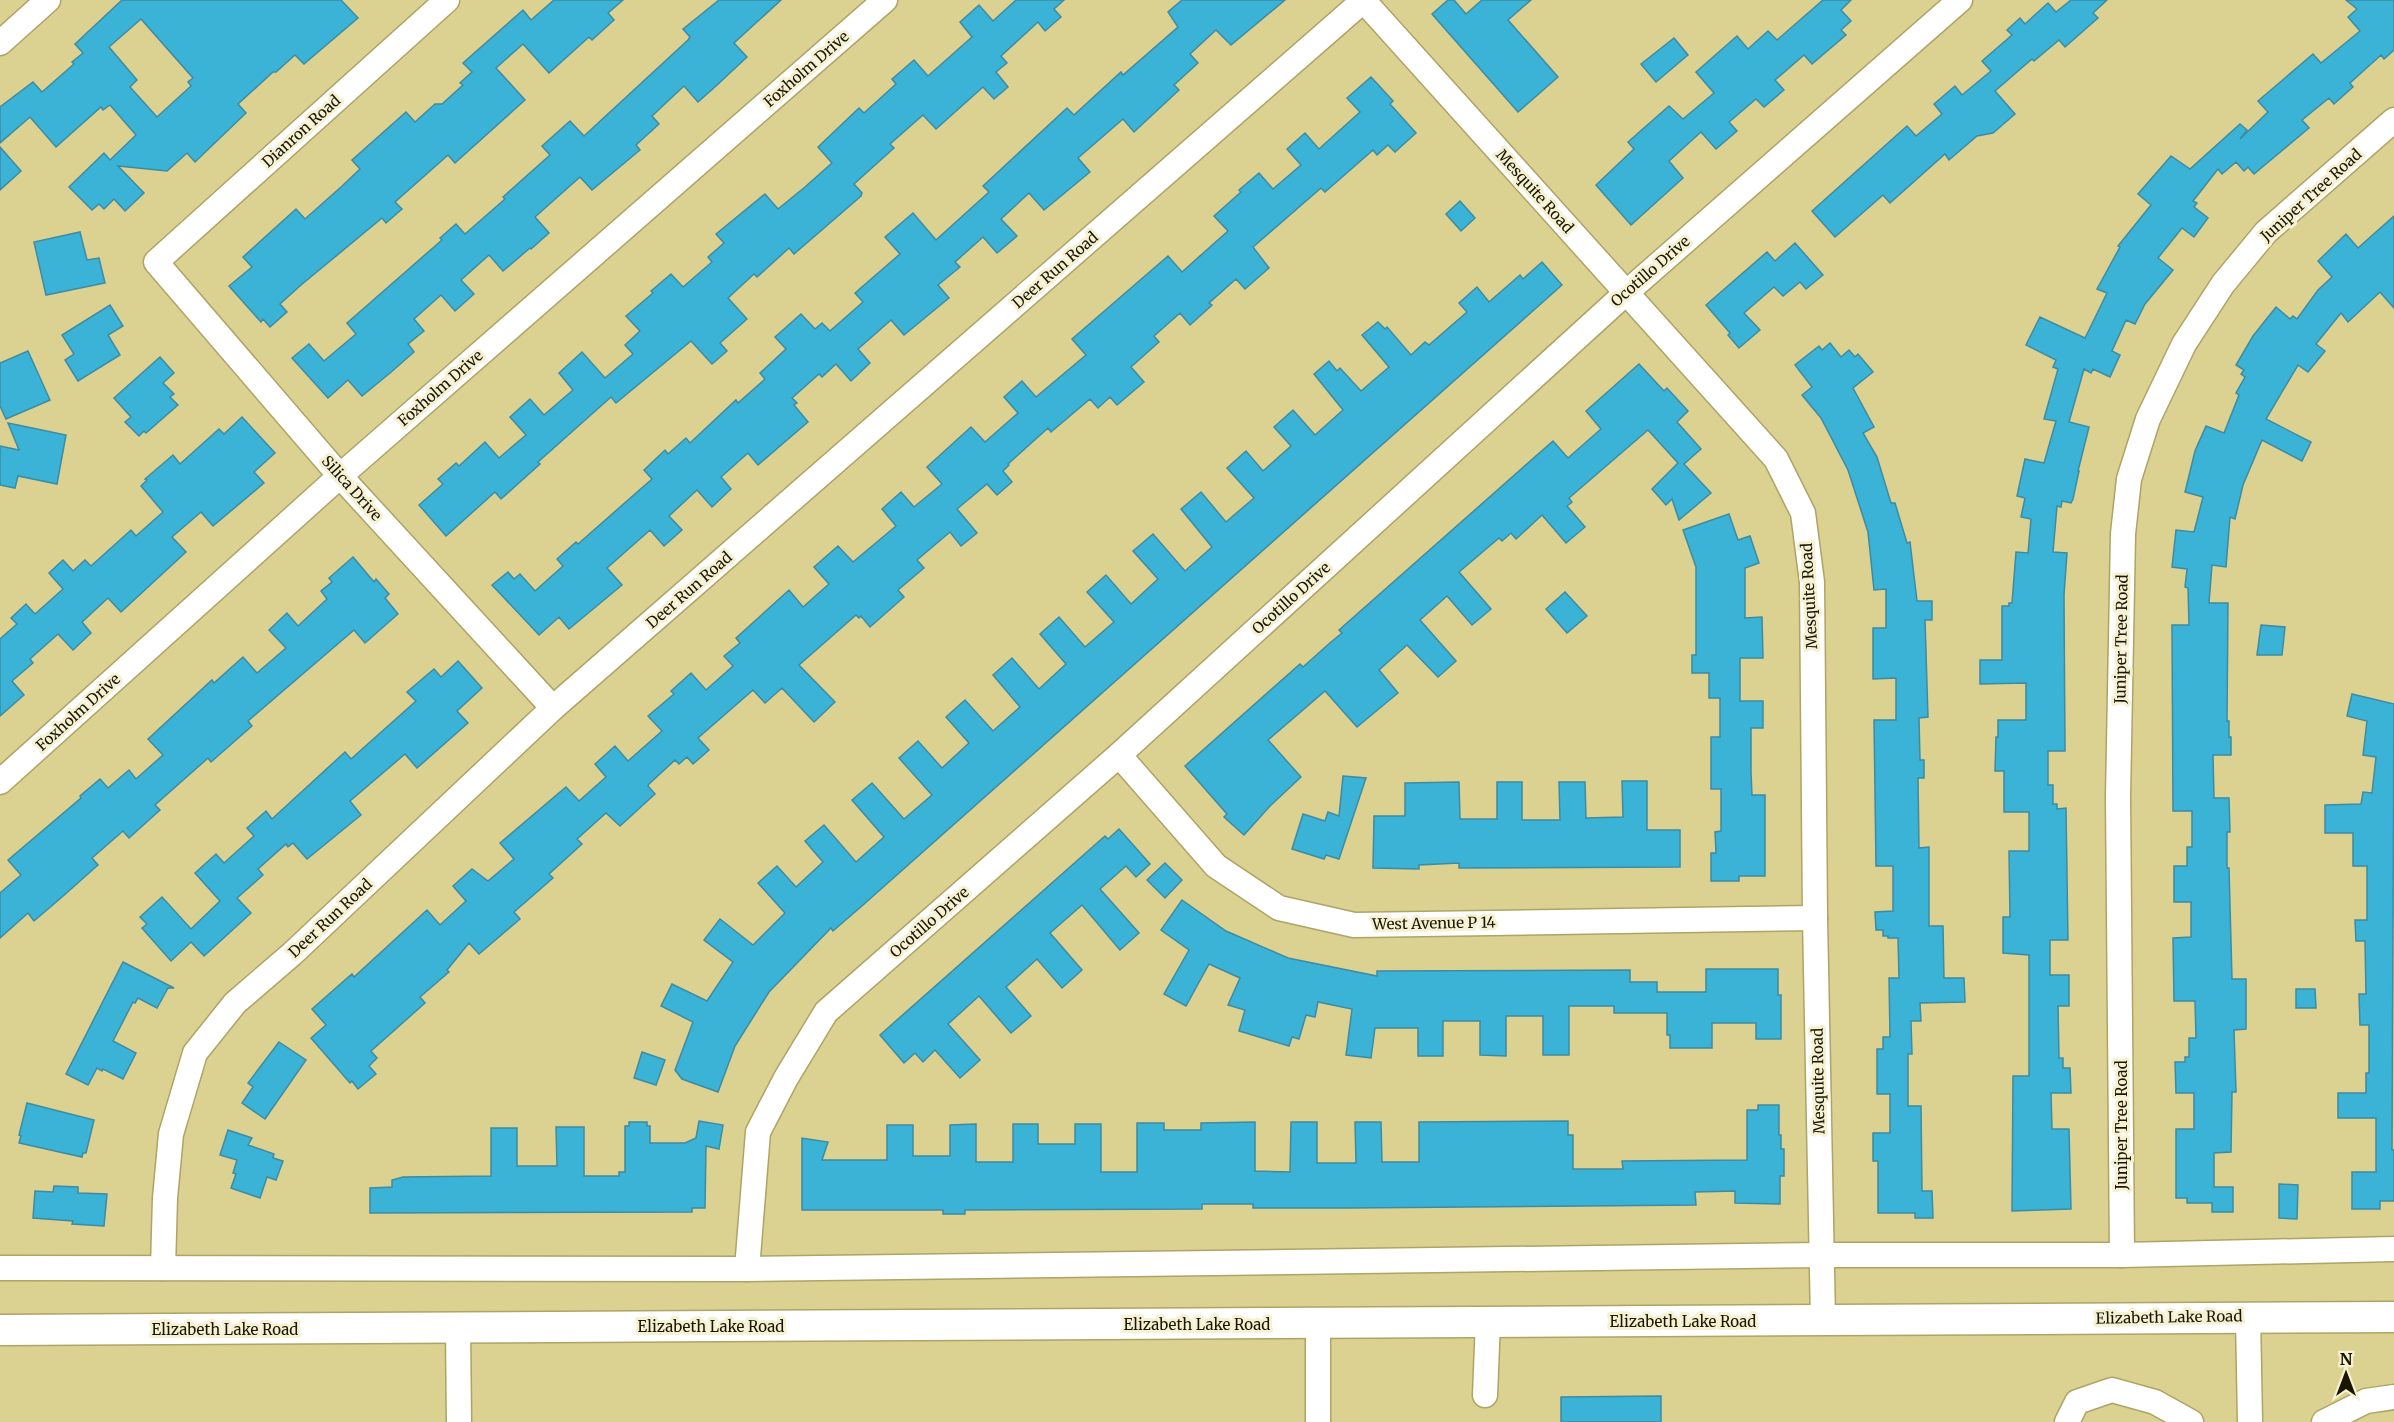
<svg xmlns="http://www.w3.org/2000/svg" width="2394" height="1422" font-family="Merriweather,serif">
<style>
.building{fill:#3ab3d6;stroke:#3e8ba2;stroke-width:1.5;fill-rule:evenodd}
.lines{fill:none;stroke-linecap:round;stroke-linejoin:round}
.minor-casing{stroke:#ada466;stroke-width:27}
.major-casing{stroke:#ada466;stroke-width:33}
.minor{stroke:#fff;stroke-width:24}
.major{stroke:#fff;stroke-width:30}
.labels{text-anchor:middle;dominant-baseline:central;stroke-width:6;stroke-linejoin:round;paint-order:stroke}
.street-label{font-size:15px;fill:#191500;stroke:#f5f1d2}
</style>
<rect width="100%" height="100%" fill="#dbd191"/>
<g class="building">
<path d="M122,0H341L358,18L304,64L295,55L276,72H273L238,104L246,113L195,162L187,153L167,171L118,166L144,193L125,211L114,199L104,209L99,204L92,210L69,187L104,153L110,160L136,135L110,105L103,110L101,107L56,147L30,117L0,143V107L33,82L42,92L74,64L72,62L83,53L75,44ZM141,19L193,78L188,82L191,86L157,117L130,87L137,80L109,47Z"/>
<polygon points="554,0 623,0 608,13 614,20 592,40 589,37 549,73 523,44 496,68 525,100 455,163 448,155 395,202 402,209 386,223 382,218 301,285 280,304 287,312 270,327 263,319 261,322 229,286 252,267 243,257 296,209 305,219 341,187 360,169 352,160 406,112 415,122 435,104 442,104 463,85 460,83 472,72 463,63 523,10 531,20"/>
<polygon points="719,0 781,0 734,43 747,57 716,86 698,102 684,86 652,116 659,124 636,145 640,150 592,190 580,177 535,217 549,233 531,249 530,248 503,271 489,255 461,280 474,294 455,311 441,295 414,319 424,331 408,344 414,352 390,373 362,396 348,380 328,398 292,358 309,344 324,361 356,334 347,323 442,240 440,238 456,224 465,234 505,199 503,197 550,155 542,146 570,121 584,136 688,40 690,37 683,29"/>
<polygon points="1016,0 1064,0 1054,9 1061,17 1045,31 1038,22 1001,56 1007,63 996,72 1008,87 994,99 983,87 936,129 923,115 890,144 894,148 854,184 862,193 861,196 794,254 789,248 757,277 754,274 728,298 747,319 720,343 727,351 712,364 691,341 616,403 611,397 538,462 540,464 501,499 495,492 446,536 419,505 443,484 438,479 456,463 459,466 485,442 499,458 526,435 510,417 530,399 544,415 573,390 559,373 582,352 605,378 633,354 625,345 640,331 626,316 653,293 651,291 671,274 683,287 712,262 708,257 724,243 716,234 765,194 778,209 805,187 832,163 818,147 859,108 864,113 896,84 892,79 914,60 928,76 972,37 960,22 979,5 993,21"/>
<polygon points="1182,0 1285,0 1231,45 1216,30 1190,54 1198,63 1174,85 1179,90 1134,132 1123,119 1078,158 1090,172 1044,210 1029,193 1001,219 1017,236 997,253 983,237 955,262 960,267 938,285 949,298 904,335 891,320 858,349 870,363 851,381 836,364 822,377 819,374 792,398 797,403 794,405 808,422 758,465 748,453 721,477 731,489 712,507 697,490 669,516 682,530 664,546 650,530 607,568 622,585 569,629 559,617 539,635 492,585 508,572 514,579 520,574 535,591 563,566 557,559 576,542 578,544 652,479 644,470 665,450 668,454 686,438 690,443 736,400 738,403 765,379 760,373 786,349 775,337 801,314 815,329 822,323 830,331 863,302 855,293 900,254 885,237 913,213 936,240 989,192 983,186 1067,108 1074,115 1121,72 1123,75 1178,27 1168,12"/>
<polygon points="1448,0 1454,0 1466,14 1482,0 1531,0 1508,20 1558,77 1518,112 1432,14"/>
<polygon points="1823,0 1851,0 1841,10 1851,21 1841,30 1846,35 1812,64 1804,55 1775,80 1784,90 1764,107 1756,99 1729,122 1737,131 1716,149 1701,132 1669,161 1683,178 1631,225 1596,185 1634,149 1628,142 1669,106 1683,119 1714,93 1696,72 1737,36 1748,49 1768,31 1777,40"/>
<polygon points="2071,0 2107,0 2093,13 2098,18 2065,47 2059,40 2034,61 2032,59 1995,91 2015,114 1993,133 1977,136 1949,160 1945,154 1890,203 1883,195 1835,237 1812,211 1907,126 1916,136 1942,114 1934,104 1955,86 1962,95 1991,71 1982,61 2012,35 2007,30 2020,18 2025,24 2048,3 2056,12"/>
<polygon points="2346,0 2394,0 2394,50 2384,59 2381,55 2350,83 2353,87 2334,104 2329,98 2302,120 2309,128 2254,174 2248,167 2244,171 2236,162 2222,174 2218,169 2193,201 2197,203 2194,207 2208,218 2194,237 2182,228 2158,258 2173,270 2145,304 2135,324 2126,320 2112,351 2120,355 2110,377 2093,369 2091,373 2084,369 2069,422 2089,427 2078,471 2079,471 2073,499 2071,503 2062,501 2061,507 2057,506 2053,552 2067,553 2064,595 2065,751 2048,751 2048,785 2053,785 2053,804 2057,804 2057,809 2066,808 2068,940 2050,940 2050,975 2069,975 2069,1006 2058,1006 2059,1058 2063,1058 2063,1068 2070,1068 2071,1093 2051,1093 2052,1129 2069,1129 2071,1209 2012,1211 2013,1076 2029,1076 2029,955 2003,953 2003,917 2010,917 2009,851 2029,851 2029,812 2004,812 2004,771 1995,771 1996,737 1998,737 1998,720 2026,720 2026,683 1980,684 1980,660 2002,660 2002,606 2009,606 2009,603 2012,603 2016,552 2028,553 2031,519 2021,517 2025,498 2017,496 2025,459 2044,463 2056,421 2044,419 2058,369 2053,367 2056,360 2026,345 2040,317 2085,338 2107,293 2097,289 2120,247 2118,246 2151,205 2138,194 2171,156 2190,169 2240,124 2247,130 2240,139 2268,112 2258,101 2313,54 2321,63 2360,31 2348,17 2357,9"/>
<polygon points="1674,38 1688,55 1656,82 1641,64"/>
<polygon points="1371,77 1393,101 1390,104 1416,133 1395,152 1388,145 1377,155 1373,150 1325,192 1321,188 1253,247 1269,268 1245,289 1236,279 1209,303 1212,305 1190,325 1180,313 1154,336 1159,342 1131,367 1144,382 1117,405 1110,397 1098,408 1090,399 1051,432 1048,428 1008,464 1009,465 1003,471 1012,482 997,495 987,484 957,509 977,533 961,546 950,532 917,560 924,568 898,590 904,597 870,627 861,616 859,618 856,615 799,665 835,702 814,722 782,688 765,703 753,690 698,738 709,750 693,764 687,757 679,764 675,760 649,784 648,786 655,794 620,826 606,813 577,839 582,844 549,874 553,878 514,912 520,919 479,954 469,943 447,970 449,972 420,997 425,1003 371,1051 377,1058 369,1066 376,1074 358,1089 352,1081 350,1083 311,1038 326,1025 312,1009 352,974 354,977 427,910 440,925 466,901 453,886 472,869 488,881 514,859 500,843 566,787 579,801 606,777 595,764 615,746 628,761 662,731 648,716 674,694 671,691 691,673 706,690 733,666 724,656 740,643 736,638 789,590 803,607 829,584 814,567 838,546 853,562 896,526 882,509 901,492 914,507 942,484 927,467 971,427 985,442 1018,413 1004,397 1022,381 1036,397 1086,355 1072,339 1168,256 1182,272 1228,231 1214,216 1241,192 1239,190 1259,173 1273,189 1301,165 1287,149 1305,133 1319,149 1360,112 1347,98"/>
<polygon points="0,147 21,171 0,190"/>
<polygon points="1460,201 1475,218 1461,231 1446,214"/>
<polygon points="2394,216 2394,308 2380,292 2348,322 2341,313 2316,344 2325,351 2308,372 2298,365 2266,419 2311,442 2302,461 2262,440 2243,485 2235,519 2230,517 2226,567 2212,565 2209,603 2228,603 2227,721 2229,721 2229,737 2231,737 2231,755 2213,755 2214,798 2229,798 2230,832 2227,832 2227,868 2229,868 2232,979 2246,979 2246,1029 2234,1030 2236,1092 2232,1092 2231,1152 2214,1153 2214,1187 2233,1187 2233,1212 2212,1212 2212,1203 2187,1203 2187,1198 2176,1198 2176,1129 2194,1129 2194,1093 2176,1093 2175,1062 2185,1062 2185,1057 2189,1057 2189,1038 2196,1038 2195,1001 2174,1001 2173,938 2191,937 2191,902 2174,902 2174,866 2187,866 2187,847 2192,847 2192,811 2173,811 2172,625 2189,625 2188,588 2185,587 2187,569 2172,567 2176,530 2194,532 2203,497 2185,492 2195,451 2206,426 2224,433 2239,395 2236,393 2245,377 2241,374 2244,370 2236,365 2253,336 2276,307 2290,319 2293,316 2297,319 2318,290 2332,277 2318,261 2346,234 2358,248"/>
<polygon points="80,232 87,260 99,258 105,283 46,295 34,242"/>
<polygon points="1795,243 1823,275 1806,289 1800,282 1783,296 1774,287 1744,313 1760,330 1739,348 1728,335 1730,333 1706,305 1767,252 1775,261"/>
<polygon points="1542,262 1562,285 863,905 833,931 831,928 769,992 735,1046 718,1092 682,1079 675,1070 693,1022 661,1006 672,984 707,1001 733,962 704,940 720,919 753,945 785,913 758,883 777,866 796,887 823,862 805,841 824,825 856,862 884,837 852,800 872,783 904,819 932,795 899,758 918,741 942,768 969,743 946,717 965,700 993,731 1020,707 993,675 1012,658 1039,689 1066,664 1040,634 1059,617 1085,647 1114,622 1087,592 1106,575 1131,604 1158,579 1133,551 1153,534 1185,571 1212,547 1181,509 1201,492 1226,522 1254,498 1227,468 1246,451 1263,471 1291,446 1274,427 1293,410 1315,435 1343,410 1314,374 1329,361 1337,371 1340,368 1361,391 1389,367 1362,335 1378,322 1385,329 1387,327 1411,355 1425,342 1429,345 1467,312 1459,303 1477,287 1489,302 1520,275 1523,279"/>
<polygon points="110,305 123,326 108,335 120,355 78,381 65,360 74,354 62,335"/>
<polygon points="1830,343 1841,357 1849,350 1855,357 1858,354 1873,372 1853,388 1874,427 1863,433 1877,457 1891,503 1895,503 1907,543 1910,542 1917,601 1932,601 1932,620 1925,620 1928,717 1919,718 1920,760 1924,760 1924,778 1918,778 1919,848 1929,847 1929,926 1943,926 1944,978 1964,978 1965,1002 1920,1003 1921,1021 1911,1021 1912,1054 1908,1054 1908,1106 1921,1106 1922,1191 1932,1191 1933,1218 1915,1218 1915,1213 1878,1213 1878,1161 1873,1161 1873,1133 1890,1133 1890,1094 1877,1094 1877,1049 1883,1049 1883,1037 1890,1037 1889,978 1899,978 1898,938 1888,938 1888,936 1883,936 1883,930 1876,930 1875,912 1893,911 1893,866 1876,866 1874,720 1896,720 1896,678 1873,679 1873,628 1886,628 1886,589 1874,590 1868,532 1848,470 1821,418 1802,395 1812,387 1795,365 1819,346 1822,350"/>
<polygon points="28,351 50,400 6,419 0,406 0,363"/>
<polygon points="160,357 174,373 163,383 174,394 170,397 178,405 146,433 144,431 139,436 125,422 131,417 114,398"/>
<polygon points="1639,364 1664,391 1667,388 1688,411 1677,422 1701,449 1684,464 1711,493 1679,520 1672,499 1666,505 1652,489 1678,463 1648,430 1569,498 1572,502 1567,506 1585,527 1566,543 1542,515 1516,539 1511,533 1502,541 1499,538 1459,572 1491,609 1472,625 1447,596 1420,620 1456,661 1438,677 1407,645 1379,670 1398,693 1357,727 1325,691 1268,740 1301,777 1270,806 1244,835 1224,817 1227,814 1185,766 1300,664 1303,667 1331,642 1342,633 1339,630 1553,441 1568,458 1601,429 1586,411"/>
<polygon points="242,417 275,453 254,472 264,483 213,526 201,512 172,537 186,552 121,612 108,598 82,622 91,633 73,650 58,634 30,659 33,663 12,681 24,695 0,716 0,639 17,624 11,618 26,604 35,614 63,589 49,573 63,560 73,571 85,560 91,566 131,530 136,536 163,512 141,486 147,480 145,479 173,455 180,464 219,429 224,434"/>
<polygon points="8,423 66,435 57,484 18,476 15,488 0,485 0,446 19,450"/>
<polygon points="1729,514 1738,540 1750,536 1759,563 1745,568 1745,618 1762,617 1763,658 1740,658 1740,701 1763,701 1763,728 1751,728 1751,773 1752,795 1765,795 1765,876 1739,876 1739,881 1711,881 1711,853 1716,853 1715,832 1721,831 1721,789 1711,789 1711,737 1720,737 1720,698 1709,698 1709,673 1692,673 1692,655 1696,655 1696,567 1683,530"/>
<polygon points="353,557 374,582 376,579 389,594 385,598 398,614 365,643 354,630 248,721 252,726 211,762 208,758 155,805 160,810 129,838 123,831 92,858 98,865 62,897 34,921 28,913 0,938 0,893 21,875 8,860 81,798 80,796 100,779 108,788 129,770 136,779 163,755 148,739 212,680 214,683 243,657 257,673 286,648 269,630 287,613 298,626 327,599 321,591 332,582 329,578"/>
<polygon points="1565,592 1587,616 1567,633 1546,609"/>
<polygon points="2261,625 2285,627 2282,655 2257,655"/>
<polygon points="458,661 482,688 457,711 468,723 417,768 405,754 350,801 361,815 307,859 293,843 288,847 286,844 258,869 263,875 237,898 251,913 204,956 191,942 171,961 142,928 147,924 140,917 162,897 191,929 220,901 195,873 216,854 224,863 254,836 247,828 266,811 272,819 345,752 351,759 416,701 407,692 434,669 441,677"/>
<polygon points="2352,694 2394,704 2392,1150 2394,1150 2394,1201 2380,1201 2380,1209 2352,1209 2352,1172 2376,1172 2376,1118 2338,1118 2338,1093 2366,1093 2366,1073 2369,1073 2369,1025 2360,1025 2359,994 2366,994 2365,941 2356,941 2355,920 2367,920 2367,866 2353,866 2353,833 2325,833 2325,805 2361,804 2363,792 2372,793 2376,757 2363,755 2367,721 2347,716"/>
<polygon points="1343,776 1366,778 1339,859 1326,855 1324,859 1292,849 1303,814 1325,821 1328,812 1339,816"/>
<polygon points="1622,781 1647,781 1647,830 1680,830 1680,867 1459,868 1459,863 1419,865 1419,869 1373,868 1374,816 1405,816 1405,783 1459,782 1460,819 1497,819 1497,782 1522,782 1522,820 1560,820 1559,782 1585,782 1586,818 1623,817"/>
<polygon points="1119,829 1150,864 1136,877 1126,866 1100,889 1139,933 1120,950 1082,905 1050,933 1082,970 1062,988 1037,959 1006,987 1031,1016 1011,1033 979,996 948,1024 980,1060 960,1078 935,1050 923,1062 915,1053 904,1063 880,1035 1105,836 1108,839"/>
<polygon points="1165,863 1182,880 1165,898 1147,880"/>
<polygon points="1182,900 1226,931 1288,958 1377,976 1377,971 1630,970 1630,982 1657,982 1657,992 1706,992 1706,969 1778,969 1778,995 1781,995 1781,1039 1756,1039 1756,1023 1712,1023 1712,1048 1670,1048 1670,1035 1667,1035 1667,1013 1614,1013 1614,1006 1569,1006 1569,1055 1543,1055 1543,1016 1506,1016 1506,1056 1480,1055 1480,1021 1443,1021 1443,1056 1418,1056 1418,1028 1375,1028 1371,1058 1346,1055 1352,1009 1318,1002 1315,1017 1306,1015 1299,1039 1292,1037 1289,1046 1239,1031 1245,1010 1228,1005 1240,978 1209,964 1186,1006 1164,994 1189,950 1161,930"/>
<polygon points="123,962 174,988 168,988 157,1008 138,998 135,1003 133,1002 113,1041 136,1053 123,1079 103,1069 102,1071 97,1068 88,1085 66,1074"/>
<polygon points="2296,989 2315,989 2316,1008 2296,1008"/>
<polygon points="279,1042 306,1060 265,1119 242,1103 253,1087 248,1083"/>
<polygon points="642,1052 665,1060 656,1085 634,1078"/>
<polygon points="27,1103 94,1120 86,1153 83,1153 82,1157 19,1143 21,1136 19,1135"/>
<polygon points="1758,1105 1779,1105 1779,1135 1781,1135 1781,1149 1784,1149 1784,1176 1780,1176 1780,1204 1735,1203 1735,1191 1695,1192 1696,1205 1348,1208 1253,1208 1253,1204 1202,1204 1202,1209 965,1210 965,1214 943,1214 943,1210 802,1210 802,1138 828,1142 822,1160 887,1160 887,1125 913,1125 913,1156 950,1156 950,1125 976,1124 976,1162 1013,1162 1013,1124 1038,1124 1038,1144 1075,1144 1075,1124 1101,1124 1101,1172 1137,1172 1137,1123 1164,1123 1164,1130 1201,1130 1201,1123 1255,1122 1255,1171 1290,1172 1291,1122 1317,1122 1317,1163 1356,1163 1355,1122 1381,1122 1382,1162 1419,1162 1419,1122 1568,1121 1568,1135 1573,1135 1573,1169 1623,1169 1622,1161 1747,1160 1747,1110 1758,1110"/>
<polygon points="699,1121 723,1125 719,1149 706,1146 705,1208 692,1208 692,1212 370,1213 370,1188 392,1187 392,1180 403,1177 491,1176 491,1128 517,1128 517,1166 557,1166 556,1127 584,1127 584,1176 619,1176 619,1172 625,1172 625,1126 629,1126 629,1122 647,1122 647,1126 650,1126 650,1143 685,1143 696,1138"/>
<polygon points="228,1130 252,1138 248,1145 274,1154 273,1158 283,1161 276,1180 267,1177 260,1198 231,1188 236,1174 233,1173 237,1160 220,1155"/>
<polygon points="2279,1184 2298,1185 2297,1219 2279,1218"/>
<polygon points="54,1186 78,1187 78,1193 107,1194 104,1226 72,1224 73,1221 33,1218 35,1191 53,1192"/>
<polygon points="1661,1396 1661,1422 1561,1422 1561,1397"/>
</g>
<g class="lines">
<g class="minor-casing">
<g id="minor">
<polyline points="447,0 156,262 340,476 553,708"/>
<polyline points="1363,0 1776,459 1803,513 1812,582 1815,918 1823,1321"/>
<polyline points="0,43 48,0"/>
<polyline points="1119,755 1216,866 1279,908 1354,925 1815,918"/>
<polyline points="0,782 340,476 885,0"/>
<polyline points="2122,1255 2118,797 2123,534 2129,479 2148,419 2184,344 2223,284 2266,232 2394,120"/>
<polyline points="0,1268 747,1269 1822,1255 2122,1255 2394,1249"/>
<polyline points="163,1268 165,1198 171,1134 195,1053 235,1003 292,954 553,708 1364,0"/>
<polyline points="747,1269 758,1132 786,1078 826,1012 1119,755 1627,292 1960,0"/>
<polyline points="2248,1316 2250,1422"/>
<polyline points="1318,1323 1318,1422"/>
<polyline points="458,1327 459,1422"/>
<polyline points="1485,1395 1488,1321"/>
<polyline points="2067,1422 2077,1402 2112,1390 2155,1402 2191,1422"/>
<polyline points="2324,1422 2366,1401 2394,1397"/>
</g>
</g>
<g class="major-casing">
<polyline id="major" points="0,1330 2394,1317"/>
</g>
<use href="#minor" class="minor"/>
<use href="#major" class="major"/>
</g>
<g class="labels">
<g class="street-label">
<text transform="translate(806 69) rotate(-41)">Foxholm Drive</text>
<text transform="translate(301 131) rotate(-42)">Dianron Road</text>
<text transform="translate(1535 191) rotate(48)">Mesquite Road</text>
<text transform="translate(2311 195) rotate(-42)">Juniper Tree Road</text>
<text transform="translate(1055 270) rotate(-41)">Deer Run Road</text>
<text transform="translate(1650 271) rotate(-41)">Ocotillo Drive</text>
<text transform="translate(440 388) rotate(-41)">Foxholm Drive</text>
<text transform="translate(352 488) rotate(48)">Silica Drive</text>
<text transform="translate(689 590) rotate(-41)">Deer Run Road</text>
<text transform="translate(1809 596) rotate(-93)">Mesquite Road</text>
<text transform="translate(1291 598) rotate(-42)">Ocotillo Drive</text>
<text transform="translate(2121 639) rotate(-89)">Juniper Tree Road</text>
<text transform="translate(78 712) rotate(-42)">Foxholm Drive</text>
<text transform="translate(330 918) rotate(-43)">Deer Run Road</text>
<text transform="translate(929 922) rotate(-41)">Ocotillo Drive</text>
<text transform="translate(1434 923) rotate(-1)">West Avenue P 14</text>
<text transform="translate(1818 1081) rotate(-91)">Mesquite Road</text>
<text transform="translate(2121 1125) rotate(-90)">Juniper Tree Road</text>
<text transform="translate(2169 1317) rotate(-1)">Elizabeth Lake Road</text>
<text x="1683" y="1321">Elizabeth Lake Road</text>
<text x="1197" y="1324">Elizabeth Lake Road</text>
<text x="711" y="1326">Elizabeth Lake Road</text>
<text x="225" y="1329">Elizabeth Lake Road</text>
</g>
</g>
<g transform="translate(2346 1374)" stroke="#f5f1d2" stroke-width="4.5" paint-order="stroke">
<path d="M0-4.5L10 22L0 15L-10 22Z" fill="#191500"/>
<text y="-9" font-size="16" font-weight="bold" text-anchor="middle" fill="#191500">N</text>
</g>
</svg>
